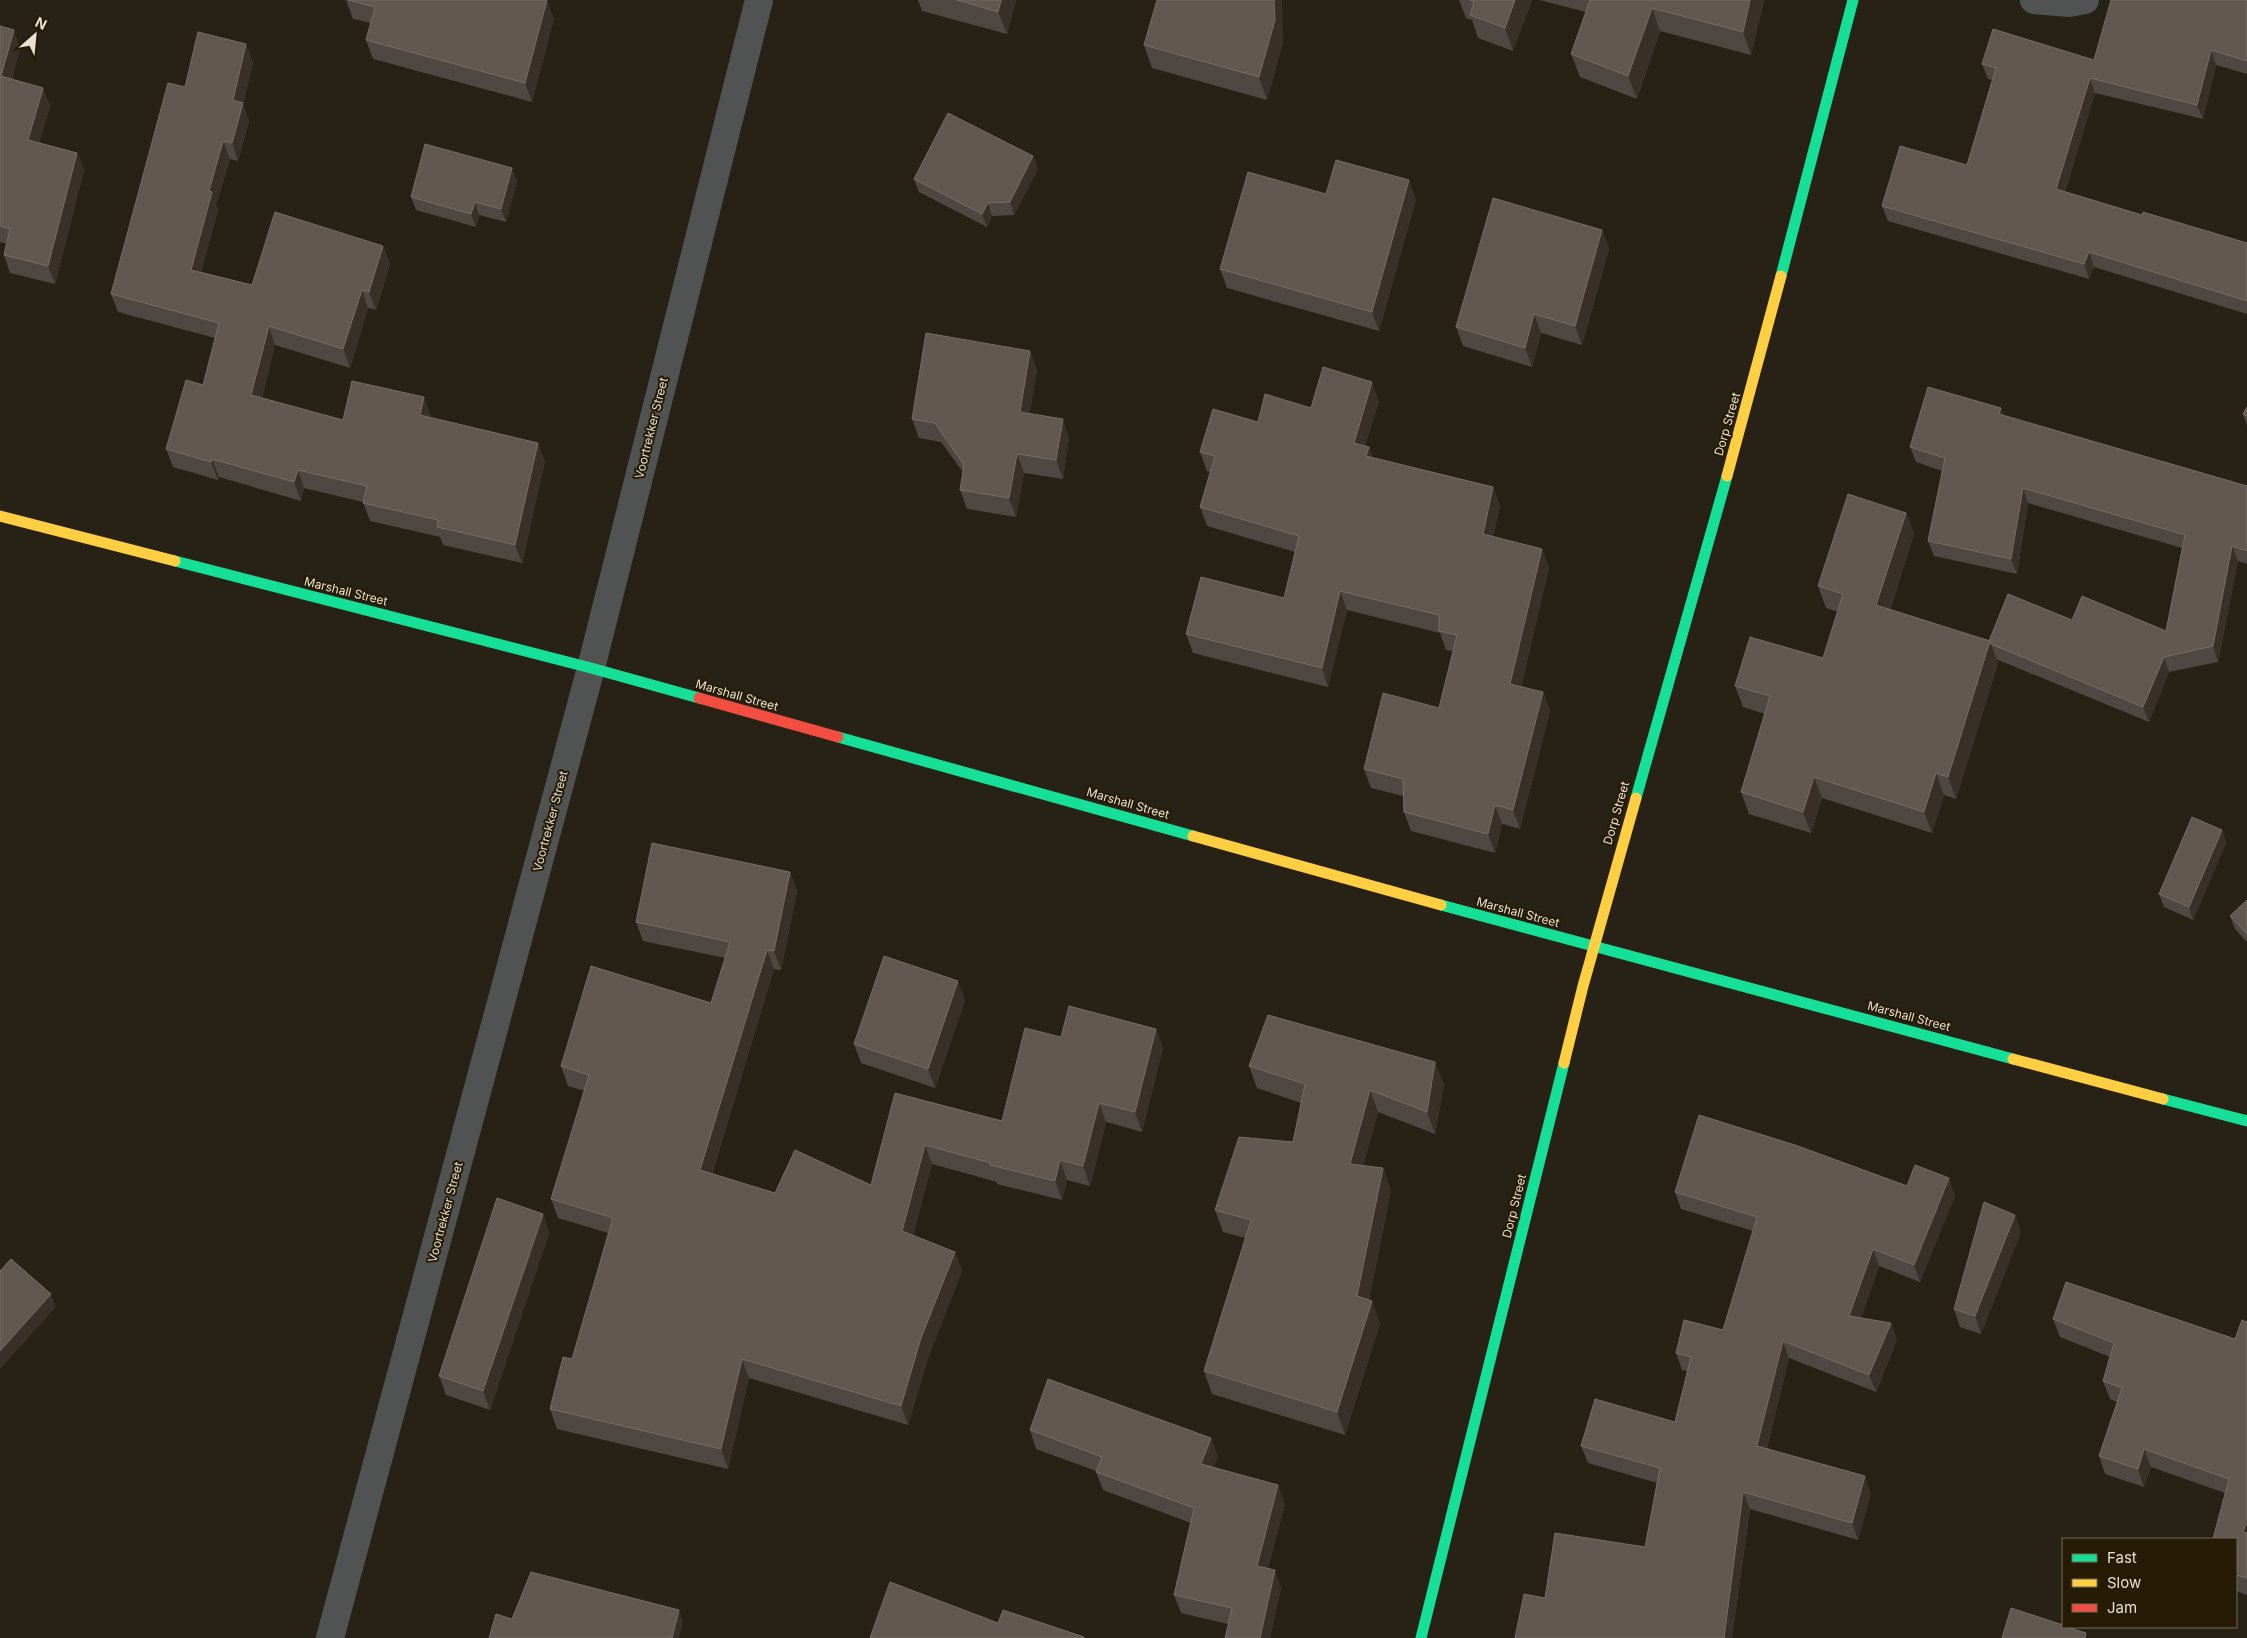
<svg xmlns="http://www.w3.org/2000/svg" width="2247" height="1638" font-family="Inter,sans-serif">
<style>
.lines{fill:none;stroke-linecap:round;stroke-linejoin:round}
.street{stroke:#515352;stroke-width:28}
.fast{stroke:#16e098;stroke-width:11}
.slow{stroke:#ffcf43;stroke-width:11}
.jam{stroke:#f24e42;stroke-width:11}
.wall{fill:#4f4742}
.shaded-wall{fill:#393129}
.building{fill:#605851;stroke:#756d66}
.labels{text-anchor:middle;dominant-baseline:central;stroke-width:4;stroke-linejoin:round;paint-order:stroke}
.street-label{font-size:12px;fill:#e8e0d2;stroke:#261b04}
</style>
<rect width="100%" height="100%" fill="#282115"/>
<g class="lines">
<g class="street">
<polyline points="2034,0 2069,3 2085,0"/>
<polyline points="330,1638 591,668 759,0"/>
</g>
<g class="fast">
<polyline points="1781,276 1853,0"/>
<polyline points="175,561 591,668 699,698"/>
<polyline points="838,737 1193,836"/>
<polyline points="1636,798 1727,476"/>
<polyline points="1441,905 2013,1059"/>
<polyline points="2163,1099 2247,1121"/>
<polyline points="1421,1638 1564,1063"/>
</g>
<g class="slow">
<polyline points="1727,476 1781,276"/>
<polyline points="0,516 175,561"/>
<polyline points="1193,836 1441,905"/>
<polyline points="2013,1059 2163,1099"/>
<polyline points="1564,1063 1583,986 1636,798"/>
</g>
<polyline class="jam" points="699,698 838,737"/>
</g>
<g class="wall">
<polygon points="346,0 554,18 532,102 373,59 366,40 371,23 353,19"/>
<polygon points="918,0 1016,0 1007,34 922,11"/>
<polygon points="1459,0 1532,0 1513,51 1478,38 1472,20 1466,18"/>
<polygon points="1539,0 1764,0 1751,55 1660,31 1637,99 1580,77 1571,54 1586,12"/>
<polygon points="2247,0 2247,74 2216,65 2203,119 2095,93 2065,192 2142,215 2247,243 2247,314 2094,267 2089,279 1888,221 1882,206 1967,165 1992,80 1988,79 1982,64 2094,60"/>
<polygon points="0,26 20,48 12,79 43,88 50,106 39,143 77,153 84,170 55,284 10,273 4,255 6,244 0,242"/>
<polygon points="1283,42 1267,100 1152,68 1144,45"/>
<polygon points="246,44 253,63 243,104 249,121 238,161 230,159 216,205 218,210 201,272 252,285 383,246 390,264 376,310 368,308 350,368 275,345 262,398 343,420 431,416 430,417 545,461 522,563 443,545 440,537 370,521 363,502 304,488 301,501 219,477 218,480 173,467 166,449 203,385 215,338 118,312 111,294 185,87"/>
<polygon points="1033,156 1038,169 1014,215 992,216 987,227 919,192 914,179"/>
<polygon points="517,181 506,222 479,215 476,227 416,210 411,197"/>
<polygon points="1326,194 1416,199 1379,331 1227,288 1220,269"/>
<polygon points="1602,230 1609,249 1582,345 1541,333 1532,367 1463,346 1456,327"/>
<polygon points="1030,351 1037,370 1029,413 1069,438 1063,479 1024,473 1016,517 967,509 960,490 963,472 941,442 919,438 912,419"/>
<polygon points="1379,401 1365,446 1369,447 1373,458 1493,487 1500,506 1493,537 1542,549 1549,568 1521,687 1543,692 1550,711 1520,829 1502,824 1495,853 1411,831 1404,812 1403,796 1371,788 1364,769 1439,708 1453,651 1446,650 1440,633 1347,610 1328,687 1193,653 1186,634 1284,598 1295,552 1207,526 1200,507 1210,472 1207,471 1200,452 1258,422 1311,408"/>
<polygon points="2247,407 2247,425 2243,414"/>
<polygon points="2004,416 2247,486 2247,564 2238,561 2218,662 2169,672 2149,722 1996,659 1998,663 1956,799 1944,795 1932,833 1822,798 1811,833 1749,814 1741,792 1765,714 1743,707 1735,686 1823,658 1838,612 1826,608 1818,586 1906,513 1914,534 1890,610 1989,641 2072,620 2166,631 2182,548 2028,503 2017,574 1934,556 1928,541 1942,471 1916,462 1910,447"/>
<polygon points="2222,830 2226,843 2193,920 2164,907 2159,894"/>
<polygon points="790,872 797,891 781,970 774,969 712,1174 775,1193 871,1185 895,1093 1002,1121 1061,1037 1156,1029 1163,1048 1142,1132 1106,1122 1090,1186 1067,1180 1062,1200 997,1184 997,1182 932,1164 913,1235 955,1252 962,1271 928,1358 908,1425 749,1378 728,1469 557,1429 550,1409 572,1359 608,1233 558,1218 551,1199 585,1091 568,1086 561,1066 711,1003 725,958 643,941 636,922"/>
<polygon points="2247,900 2247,942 2235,929 2230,916"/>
<polygon points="965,1000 935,1088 861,1063 854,1044"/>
<polygon points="1249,1066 1444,1084 1435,1134 1378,1112 1363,1166 1383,1168 1391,1190 1369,1300 1380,1323 1345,1435 1212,1394 1204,1371 1245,1238 1223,1232 1215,1210 1293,1142 1301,1103 1257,1088"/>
<polygon points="1949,1178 1955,1196 1920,1282 1879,1266 1861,1318 1891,1323 1897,1340 1876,1392 1789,1358 1767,1448 1871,1493 1858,1540 1750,1509 1732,1638 1515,1638 1545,1598 1645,1547 1657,1483 1588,1463 1581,1446 1675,1422 1687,1371 1682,1370 1676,1353 1723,1330 1753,1231 1681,1209 1675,1192 1907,1186"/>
<polygon points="543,1214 549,1233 490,1410 446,1395 439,1376"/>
<polygon points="2021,1232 1981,1334 1960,1327 1954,1309"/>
<polygon points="2053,1319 2235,1339 2247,1322 2247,1595 2236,1591 2236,1539 2225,1493 2151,1467 2144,1487 2105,1474 2099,1456 2117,1402 2110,1399 2103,1381 2110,1357 2060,1337"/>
<polygon points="1030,1430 1218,1456 1213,1468 1285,1504 1268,1568 1281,1588 1270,1638 1225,1638 1228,1624 1181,1613 1174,1595 1191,1523 1103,1490 1096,1472 1096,1471 1036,1449"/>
</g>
<g class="shaded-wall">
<polygon points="547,0 554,18 532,102 525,83"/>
<polygon points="1001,0 1016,0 1007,34 998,12"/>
<polygon points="1274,0 1282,0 1283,42 1267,100 1259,77"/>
<polygon points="1515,0 1532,0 1513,51 1505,28"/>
<polygon points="1750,0 1764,0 1751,55 1743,32"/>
<polygon points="1652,8 1660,31 1637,99 1628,76"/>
<polygon points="14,30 20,48 8,94 1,76"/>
<polygon points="246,44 253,63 243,104 249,121 238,161 232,143 233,100"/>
<polygon points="2211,50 2216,65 2203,119 2197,105"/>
<polygon points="2090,78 2095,93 2061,204 2056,189"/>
<polygon points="43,88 50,106 35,158 28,140"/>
<polygon points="223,141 230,159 216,205 218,210 197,288 191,270 209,191"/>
<polygon points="77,153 84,170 55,284 48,266"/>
<polygon points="1033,156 1038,169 1014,215 1010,202"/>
<polygon points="512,168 517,181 506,222 501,209"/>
<polygon points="1409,180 1416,199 1379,331 1372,312"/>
<polygon points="475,202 479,215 476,227 471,214"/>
<polygon points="988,203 992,216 987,227 982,214"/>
<polygon points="1602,230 1609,249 1582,345 1575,326"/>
<polygon points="383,246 390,264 376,310 369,292"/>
<polygon points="2089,252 2094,267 2089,279 2084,264"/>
<polygon points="362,290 368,308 350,368 343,349"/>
<polygon points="1534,314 1541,333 1532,367 1525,348"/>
<polygon points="269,326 275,345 258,413 251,395"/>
<polygon points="1030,351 1037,370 1027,431 1020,412"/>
<polygon points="1372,382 1379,401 1360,462 1354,443"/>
<polygon points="424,397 431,416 427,433 420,415"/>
<polygon points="2001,408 2006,423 1999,414"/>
<polygon points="1063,419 1069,438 1063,479 1056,460"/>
<polygon points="538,443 545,461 522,563 515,545"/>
<polygon points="1369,447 1376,466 1366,456"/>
<polygon points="1017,454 1024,473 1016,517 1009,498"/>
<polygon points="212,459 219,477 218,480 211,462"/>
<polygon points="298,470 304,488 301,501 294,482"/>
<polygon points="1493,487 1500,506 1490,553 1483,534"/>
<polygon points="2023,488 2028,503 2017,574 2011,559"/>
<polygon points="1906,513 1914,534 1884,627 1876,605"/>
<polygon points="2232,546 2238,561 2218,662 2213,646"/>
<polygon points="1542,549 1549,568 1517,703 1510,684"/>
<polygon points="1340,591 1347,610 1328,687 1322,668"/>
<polygon points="1990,641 1998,663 1956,799 1948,777"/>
<polygon points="2164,657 2169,672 2149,722 2143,707"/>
<polygon points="1543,692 1550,711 1520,829 1513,810"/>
<polygon points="1936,773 1944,795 1932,833 1924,812"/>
<polygon points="1814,777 1822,798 1811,833 1803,812"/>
<polygon points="1495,805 1502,824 1495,853 1488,834"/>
<polygon points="2222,830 2226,843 2193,920 2189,907"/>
<polygon points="790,872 797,891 781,970 774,951"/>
<polygon points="767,950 774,969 707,1189 700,1170"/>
<polygon points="958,981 965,1000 935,1088 928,1069"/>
<polygon points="1156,1029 1163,1048 1142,1132 1135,1112"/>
<polygon points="1435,1062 1444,1084 1435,1134 1427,1112"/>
<polygon points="1370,1090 1378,1112 1358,1186 1350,1164"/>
<polygon points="1099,1103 1106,1122 1090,1186 1083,1166"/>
<polygon points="925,1145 932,1164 909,1250 902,1231"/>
<polygon points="1060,1160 1067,1180 1062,1200 1055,1181"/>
<polygon points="1383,1168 1391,1190 1365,1319 1357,1296"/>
<polygon points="1949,1178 1955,1196 1920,1282 1914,1265"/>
<polygon points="543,1214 549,1233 490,1410 483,1391"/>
<polygon points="2015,1215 2021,1232 1981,1334 1975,1316"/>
<polygon points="1873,1249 1879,1266 1856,1333 1849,1316"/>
<polygon points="955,1252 962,1271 928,1358 908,1425 901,1406 921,1338"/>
<polygon points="51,1294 56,1307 0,1369 0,1351"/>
<polygon points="1372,1301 1380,1323 1345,1435 1337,1412"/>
<polygon points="1891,1323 1897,1340 1876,1392 1869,1375"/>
<polygon points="1783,1341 1789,1358 1763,1463 1757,1446"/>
<polygon points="742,1359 749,1378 728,1469 721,1449"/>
<polygon points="1211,1438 1218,1456 1208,1483 1201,1464"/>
<polygon points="2144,1449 2151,1467 2144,1487 2138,1469"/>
<polygon points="1865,1476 1871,1493 1858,1540 1852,1523"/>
<polygon points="1278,1485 1285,1504 1264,1584 1257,1566"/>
<polygon points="1743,1492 1750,1509 1732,1638 1724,1638"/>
<polygon points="2247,1521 2247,1544 2243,1532"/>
<polygon points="1275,1570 1281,1588 1270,1638 1260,1638"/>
<polygon points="679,1610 683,1622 679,1638 672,1638"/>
</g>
<g class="building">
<polygon points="348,0 547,0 525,83 366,40 375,7"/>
<polygon points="957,0 1001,0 998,12"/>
<polygon points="1157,0 1274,0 1275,20 1259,77 1144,45"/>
<polygon points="1470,0 1515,0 1505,28 1470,15 1474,2"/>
<polygon points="1590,0 1750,0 1743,32 1652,8 1628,76 1571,54"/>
<polygon points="2111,0 2247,0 2247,61 2211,50 2197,105 2090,78 2056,189 2142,215 2143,212 2247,243 2247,301 2089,252 2084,264 1882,206 1900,146 1967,165 1996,68 1982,64 1993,29 2094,60"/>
<polygon points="0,26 14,30 1,76 43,88 28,140 77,153 48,266 4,255 10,229 0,226"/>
<polygon points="198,32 246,44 233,100 243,103 232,143 223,141 209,191 212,192 191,270 252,285 275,212 383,246 369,292 362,290 343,349 269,326 251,395 343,420 352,381 424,397 420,415 538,443 515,545 437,527 438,520 363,503 367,486 298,470 294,482 212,459 211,462 166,449 186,380 203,385 219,323 111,294 168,83 185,87"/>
<polygon points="948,113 1033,156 1010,202 988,203 982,214 914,179"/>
<polygon points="425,144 512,168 501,209 475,202 471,214 411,197"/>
<polygon points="1336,160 1409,180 1372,312 1220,269 1248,172 1326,194"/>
<polygon points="1493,198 1602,230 1575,326 1534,314 1525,348 1456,327"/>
<polygon points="926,333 1030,351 1020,412 1063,419 1056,460 1017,454 1009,498 960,490 964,465 935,423 912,419"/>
<polygon points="1323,367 1372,382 1354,443 1369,447 1366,456 1493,487 1483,534 1542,549 1510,684 1543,692 1513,810 1495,805 1488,834 1404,812 1403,779 1364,769 1383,693 1439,708 1457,635 1439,631 1439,615 1340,591 1322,668 1186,634 1201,577 1284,598 1299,536 1200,507 1215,456 1200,452 1213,409 1258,422 1265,394 1311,408"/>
<polygon points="1928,387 2001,408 1999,414 2247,486 2247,551 2232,546 2213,646 2164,657 2143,707 1991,644 1990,641 1989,641 2008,594 2072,620 2082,596 2166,631 2185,535 2023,488 2011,559 1928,541 1945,458 1910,447"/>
<polygon points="2247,407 2247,416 2243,414"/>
<polygon points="1848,494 1906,513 1876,605 1990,641 1948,777 1936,773 1924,812 1814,777 1803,812 1741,792 1770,696 1735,686 1750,637 1823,658 1843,594 1818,586"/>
<polygon points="2192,817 2222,830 2189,907 2159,894"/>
<polygon points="652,843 790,872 774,951 767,950 700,1170 775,1193 795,1150 871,1185 895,1093 1002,1121 1025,1028 1061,1037 1069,1006 1156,1029 1135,1112 1099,1103 1083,1166 1060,1160 1055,1181 990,1165 991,1163 925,1145 902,1231 955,1252 921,1338 901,1406 742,1359 721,1449 550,1409 563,1357 572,1359 613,1218 551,1199 589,1075 561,1066 591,966 711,1003 730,942 636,922"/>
<polygon points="2247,900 2247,934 2230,916"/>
<polygon points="884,956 958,981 928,1069 854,1044"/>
<polygon points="1268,1015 1435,1062 1427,1112 1370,1090 1350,1164 1383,1168 1357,1296 1372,1301 1337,1412 1204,1371 1251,1220 1215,1210 1239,1137 1293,1142 1305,1084 1249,1066"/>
<polygon points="1699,1115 1798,1146 1907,1186 1915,1165 1949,1178 1914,1265 1873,1249 1849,1316 1891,1323 1869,1375 1783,1341 1757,1446 1865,1476 1852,1523 1743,1492 1724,1638 1515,1638 1524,1594 1545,1598 1555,1533 1645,1547 1660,1468 1581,1446 1595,1399 1675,1422 1691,1357 1676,1353 1684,1320 1723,1330 1757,1217 1675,1192"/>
<polygon points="497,1198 543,1214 483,1391 439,1376"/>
<polygon points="1984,1202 2015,1215 1975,1316 1954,1309"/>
<polygon points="11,1259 51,1294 0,1351 0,1271"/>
<polygon points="2066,1282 2235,1339 2242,1320 2247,1322 2247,1521 2243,1532 2247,1533 2247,1578 2236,1575 2236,1539 2213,1539 2229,1479 2144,1449 2138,1469 2099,1456 2122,1388 2103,1381 2114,1343 2053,1319"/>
<polygon points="1048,1379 1211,1438 1201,1464 1278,1485 1257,1566 1275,1570 1260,1638 1225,1638 1232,1608 1174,1595 1194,1508 1096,1472 1102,1457 1030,1430"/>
<polygon points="531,1572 679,1610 672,1638 489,1638 496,1614 512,1619"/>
<polygon points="890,1582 998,1623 1003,1610 1084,1637 1084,1638 870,1638"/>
<polygon points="2011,1608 2063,1625 2063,1627 2067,1627 2086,1633 2085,1638 2002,1638"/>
</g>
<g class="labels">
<g class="street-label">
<text transform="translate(1727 424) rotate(-74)">Dorp Street</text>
<text transform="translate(651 428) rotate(-76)">Voortrekker Street</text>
<text transform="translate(346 591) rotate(14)">Marshall Street</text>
<text transform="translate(737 695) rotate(16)">Marshall Street</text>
<text transform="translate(1128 803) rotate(16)">Marshall Street</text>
<text transform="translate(1616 813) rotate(-74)">Dorp Street</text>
<text transform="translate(550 821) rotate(-75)">Voortrekker Street</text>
<text transform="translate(1518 912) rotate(15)">Marshall Street</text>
<text transform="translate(1909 1016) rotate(15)">Marshall Street</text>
<text transform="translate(1514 1206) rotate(-76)">Dorp Street</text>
<text transform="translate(445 1212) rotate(-75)">Voortrekker Street</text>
</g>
</g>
<rect x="2062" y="1538" width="175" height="90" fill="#261b04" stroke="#746a56"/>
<rect x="2072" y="1554" width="25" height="8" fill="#16e098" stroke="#746a56"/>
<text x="2107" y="1563" font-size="15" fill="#e8e0d2">Fast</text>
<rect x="2072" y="1579" width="25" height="8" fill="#ffcf43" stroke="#746a56"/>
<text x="2107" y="1588" font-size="15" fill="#e8e0d2">Slow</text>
<rect x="2072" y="1604" width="25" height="8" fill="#f24e42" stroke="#746a56"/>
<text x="2107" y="1613" font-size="15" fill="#e8e0d2">Jam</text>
<g transform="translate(35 35) rotate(27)" stroke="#261b04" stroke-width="4" paint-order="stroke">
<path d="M0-4L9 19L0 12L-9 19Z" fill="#e8e0d2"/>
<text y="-8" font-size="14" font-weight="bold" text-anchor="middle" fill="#e8e0d2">N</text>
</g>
</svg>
